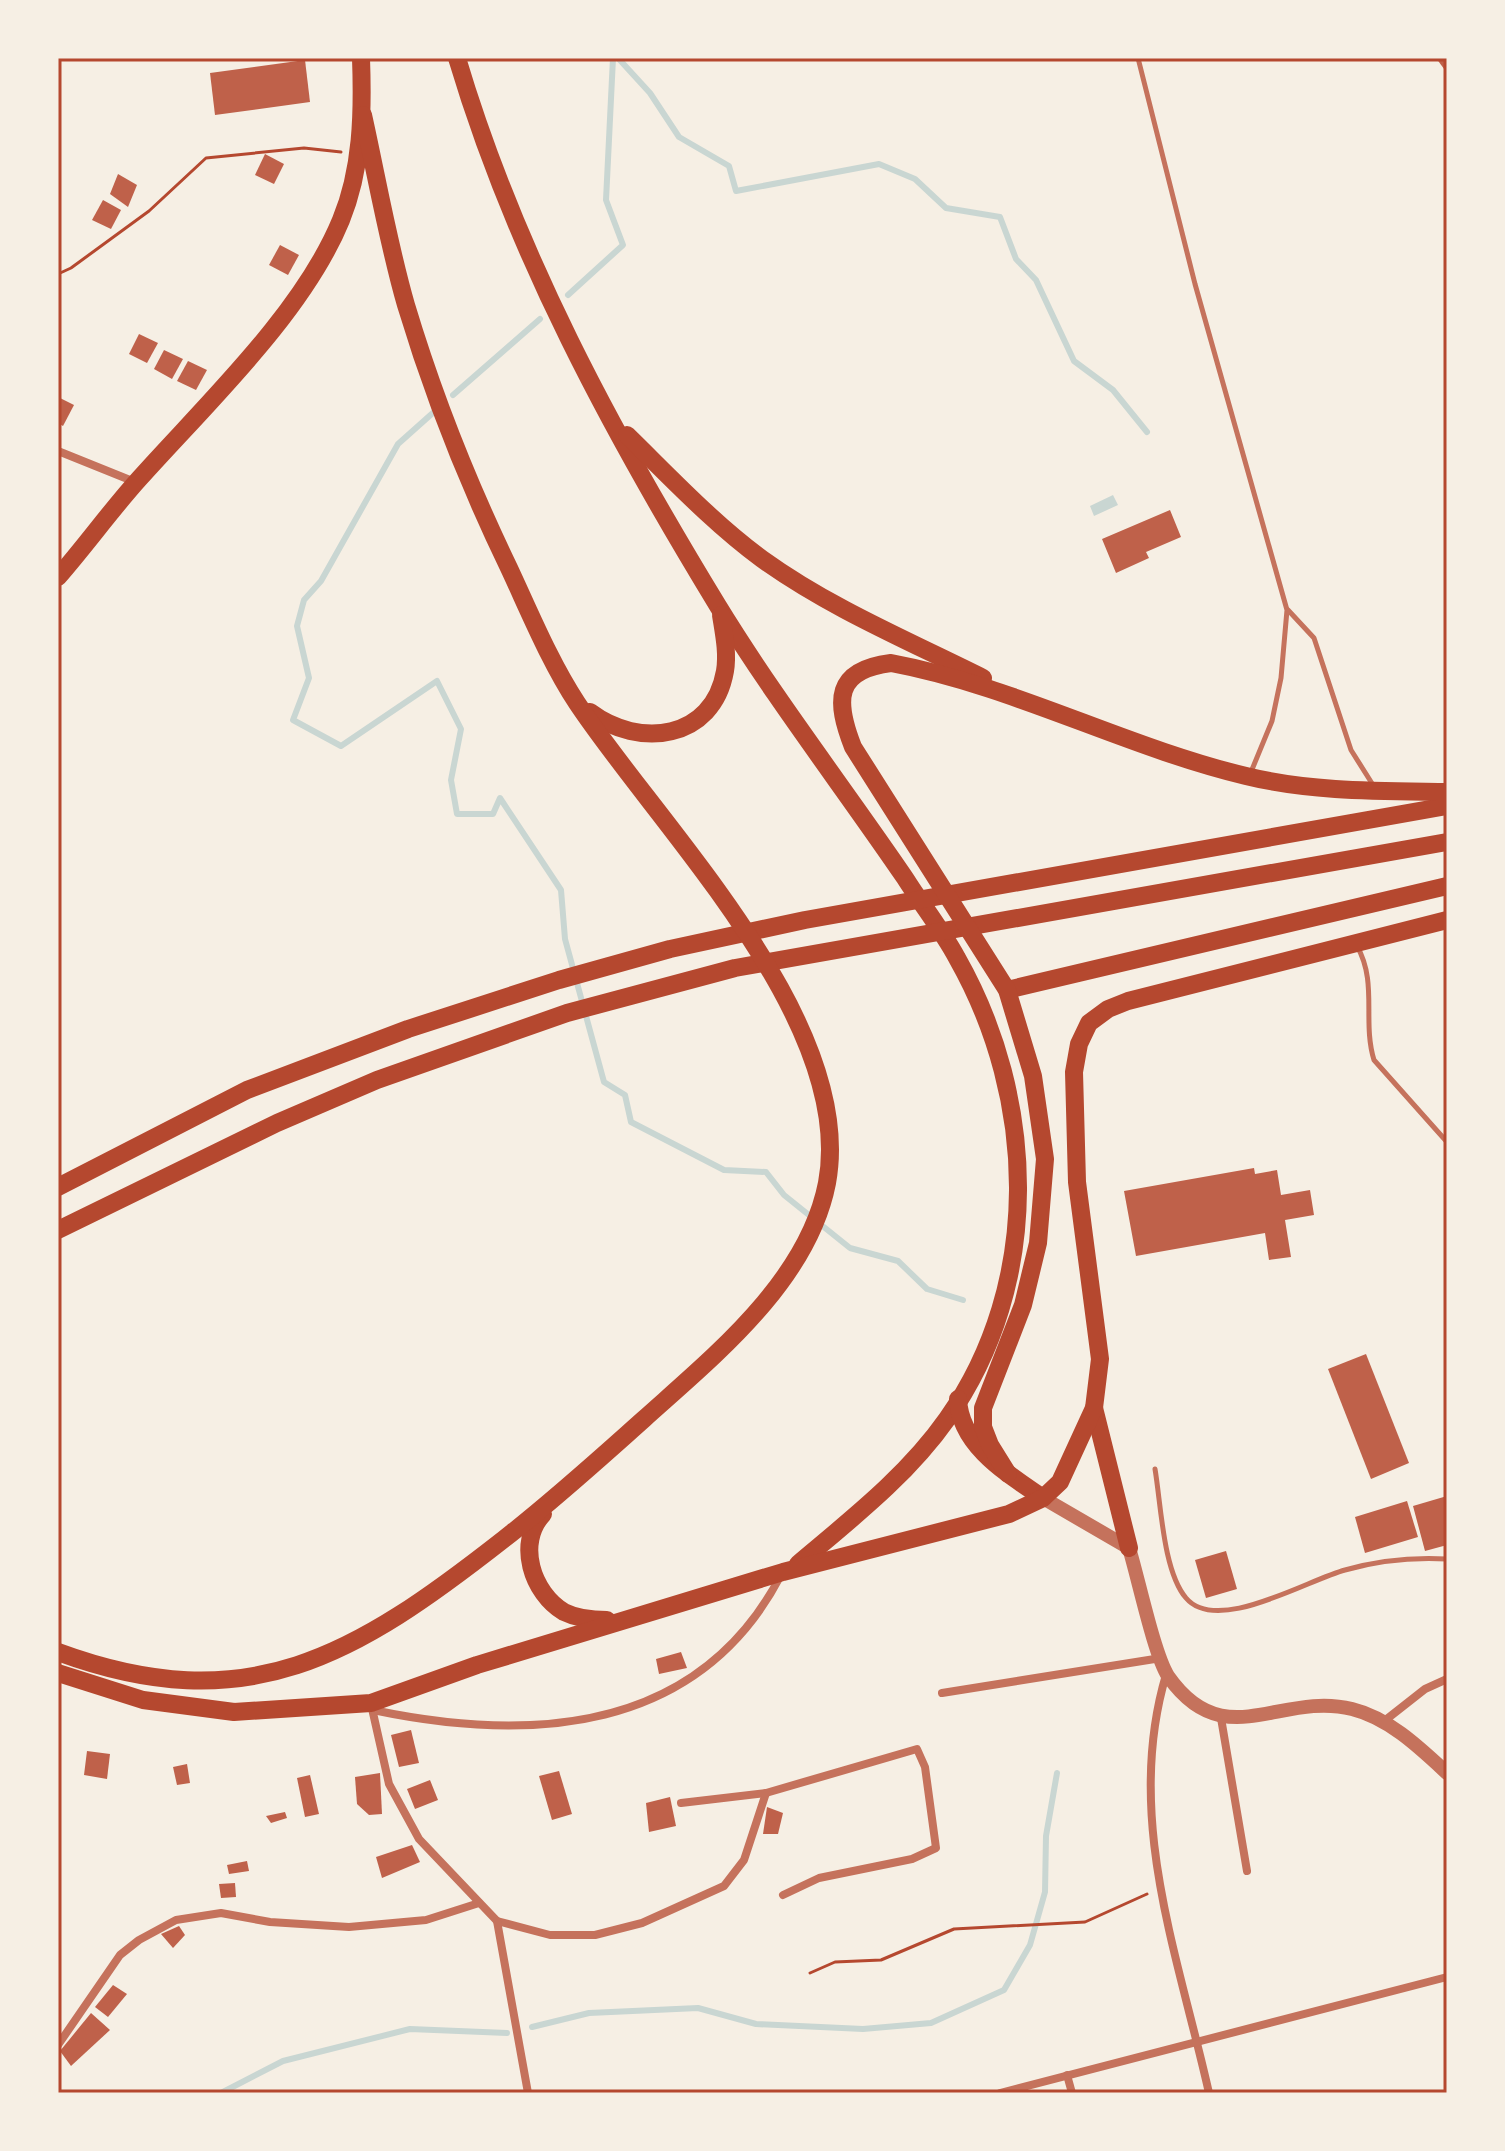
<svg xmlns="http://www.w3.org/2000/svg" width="1505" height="2151" font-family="'Crimson Pro',serif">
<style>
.water{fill:#c9d6d2}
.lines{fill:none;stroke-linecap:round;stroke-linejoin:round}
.stream{stroke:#c9d6d2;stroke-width:6}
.building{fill:#bf614a}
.path{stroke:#b5482f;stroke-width:3}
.service{stroke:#c5725c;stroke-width:5}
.minor{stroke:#c5725c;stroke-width:8}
.tertiary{stroke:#c5725c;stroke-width:14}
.trunk{stroke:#b5482f;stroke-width:18}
.neatline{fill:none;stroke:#b5482f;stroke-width:3}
</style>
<rect width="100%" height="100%" fill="#f6efe4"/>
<polygon class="water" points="1113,495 1118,505 1094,516 1090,506"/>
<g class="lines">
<g class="stream">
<polyline points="618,58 650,93 679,137 729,166 736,191 879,164 915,179 946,208 1000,217 1016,259 1036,280 1074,361 1113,390 1147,432"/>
<polyline points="568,295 623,245 606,200 613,58"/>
<polyline points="453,395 540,319"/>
<polyline points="435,411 398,444 321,581 304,600 297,626 309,678 293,720 341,746 437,681 461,729 451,780 457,814 493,814 500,798 561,890 565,939 604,1082 625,1095 631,1122 724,1170 766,1172 784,1195 850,1248 898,1261 927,1289 963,1300"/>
<polyline points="532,2027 589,2013 698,2008 756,2024 863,2029 931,2023 1004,1990 1030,1945 1045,1892 1046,1836 1057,1773"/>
<polyline points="221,2093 283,2061 410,2029 507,2033"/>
</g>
</g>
<g class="building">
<polygon points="1436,58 1447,58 1447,73"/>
<polygon points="305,60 310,102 215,115 210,73"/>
<polygon points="265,154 284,164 274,184 255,175"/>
<polygon points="118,174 137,185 128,207 110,194"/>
<polygon points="103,200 121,210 111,229 92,220"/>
<polygon points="280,245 299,255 288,275 269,265"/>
<polygon points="139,334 158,343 147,363 129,354"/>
<polygon points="164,350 183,359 172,379 154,369"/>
<polygon points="188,361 207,370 196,390 177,381"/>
<polygon points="58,397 74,405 63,426 58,423"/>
<polygon points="1170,510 1181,537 1146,552 1149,558 1116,573 1102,539"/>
<polygon points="1254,1168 1255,1174 1277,1170 1281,1195 1310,1190 1314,1215 1285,1220 1291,1257 1269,1260 1265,1233 1136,1256 1124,1191"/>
<polygon points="1366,1354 1409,1463 1371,1479 1328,1369"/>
<polygon points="1447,1496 1447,1545 1425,1551 1413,1506"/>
<polygon points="1407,1501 1418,1537 1365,1553 1355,1517"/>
<polygon points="1226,1551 1237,1589 1206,1598 1195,1560"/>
<polygon points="681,1652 687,1668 659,1674 656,1659"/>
<polygon points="411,1730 419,1763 399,1767 391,1735"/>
<polygon points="87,1751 110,1754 107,1779 84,1775"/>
<polygon points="187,1764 190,1783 177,1785 173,1767"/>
<polygon points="559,1771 572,1814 552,1820 539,1776"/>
<polygon points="380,1773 382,1814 369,1815 357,1804 355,1777"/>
<polygon points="310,1775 319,1814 305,1817 297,1778"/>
<polygon points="430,1780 438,1800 415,1809 407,1789"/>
<polygon points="670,1797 676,1826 649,1832 646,1803"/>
<polygon points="767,1807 783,1813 778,1834 763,1834"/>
<polygon points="285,1812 287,1818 271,1823 266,1816"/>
<polygon points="412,1845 420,1862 382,1878 376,1857"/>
<polygon points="247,1861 249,1871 229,1874 227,1865"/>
<polygon points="235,1883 236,1897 221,1898 219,1884"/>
<polygon points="179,1926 185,1935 173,1948 161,1934"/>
<polygon points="113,1985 127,1994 108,2017 95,2007"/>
<polygon points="91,2013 110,2030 71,2066 60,2051"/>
</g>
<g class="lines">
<g class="path">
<polyline points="58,274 71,268 149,211 206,158 304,148 341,152"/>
<polyline points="810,1973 835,1962 881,1960 954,1929 1085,1922 1147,1894"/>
</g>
<g class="service">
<polyline points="1138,58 1195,284 1287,610 1281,678 1272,721 1251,772"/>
<polyline points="1288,610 1314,638 1351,750 1373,785"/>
<path d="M1357,946C1378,983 1362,1021 1374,1060L1447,1142"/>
<path d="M1155,1469C1161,1504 1163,1571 1186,1598C1217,1635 1307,1580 1345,1570C1380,1560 1411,1557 1447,1559"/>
</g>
<g class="minor">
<polyline points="58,451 135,482"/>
<path d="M1166,1675C1124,1816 1178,1955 1209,2093"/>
<polyline points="942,1693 1161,1658"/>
<polyline points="371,1704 389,1784 419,1839 497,1921 550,1935 595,1935 642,1923 724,1886 744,1860 766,1793"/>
<path d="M373,1710C530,1743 698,1734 781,1575"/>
<polyline points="1221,1718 1247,1871"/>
<polyline points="1383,1722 1425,1689 1447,1679"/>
<polyline points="681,1803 766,1793 917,1749 925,1767 936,1848 912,1859 819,1878 783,1895"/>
<polyline points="497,1921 528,2093"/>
<polyline points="58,2045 120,1955 139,1940 176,1920 221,1913 270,1922 349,1927 426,1920 479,1903"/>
<polyline points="1067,2075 1072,2093"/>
<polyline points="1000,2093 1447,1977"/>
</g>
<path class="tertiary" d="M1043,1498L1129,1548C1138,1577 1154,1654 1168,1676C1224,1756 1280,1691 1352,1709C1389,1718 1420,1748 1447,1773"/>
<g class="trunk">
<path d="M457,58C515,253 612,432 718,606C775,699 843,787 905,878C922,905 942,930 957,958C1037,1099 1043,1283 947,1419C907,1476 850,1520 798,1564"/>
<path d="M627,435C670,477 713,523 762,559C830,608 909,641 983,678"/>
<path d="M58,577C86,545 111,510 139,479C206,404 303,313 341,220C362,169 363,113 361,58"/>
<path d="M590,712C639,749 713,740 725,671C728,653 724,634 721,615"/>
<polyline points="1007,990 1447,886"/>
<polyline points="58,1187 247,1090 408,1029 559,980 670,949 805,920 1447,806"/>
<polyline points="58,1230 277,1123 377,1080 567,1013 735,968 1447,842"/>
<path d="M958,1399C960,1446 1008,1474 1043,1498"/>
<polyline points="1094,1408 1129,1548"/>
<path d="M1008,1474L990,1445L983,1427V1408L1023,1305L1038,1243L1045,1159L1033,1076L1007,990L853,747C835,701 834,670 891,663C1014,686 1125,747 1246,776C1311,792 1381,791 1447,792"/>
<path d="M543,1514C516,1543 532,1593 564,1612C578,1619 592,1620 607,1620"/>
<path d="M58,1652C248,1722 356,1655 504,1539C553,1501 598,1460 644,1419C714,1356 808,1281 827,1183C857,1022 660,828 577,703C550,662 530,613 509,568C468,483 433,395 406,305C388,243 377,178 363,115"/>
<polyline points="58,1673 143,1700 234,1712 371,1703 477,1665 783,1572 1009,1514 1043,1498 1060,1482 1094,1408 1100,1359 1077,1182 1074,1072 1079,1044 1089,1023 1108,1009 1128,1001 1447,920"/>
</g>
</g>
<rect width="1505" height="2151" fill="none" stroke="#f6efe4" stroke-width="120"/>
<rect x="60" y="60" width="1385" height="2031" class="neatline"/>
</svg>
